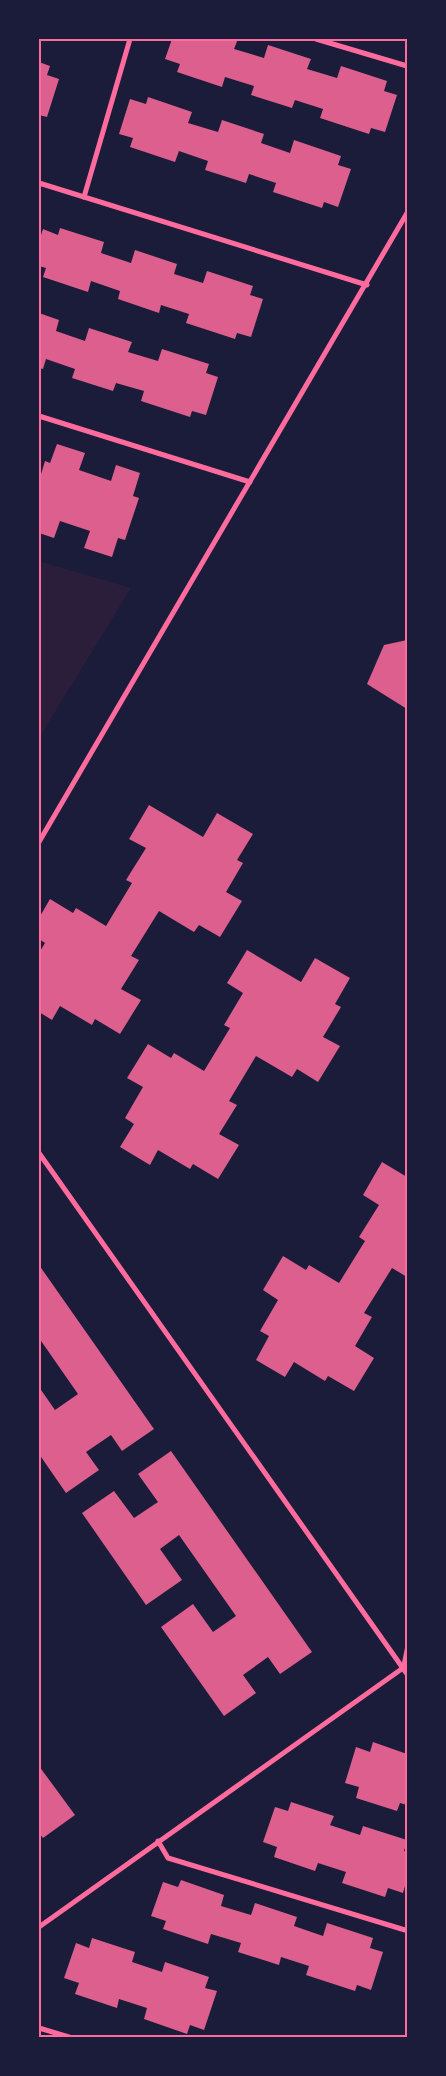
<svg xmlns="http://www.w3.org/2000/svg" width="446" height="2076" font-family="'Times New Roman',serif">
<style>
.green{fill:#2a1e3b}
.building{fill:#dd5f8e}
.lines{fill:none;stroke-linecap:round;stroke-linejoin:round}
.service{stroke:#ff6b9d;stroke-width:4}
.minor{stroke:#ff6b9d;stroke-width:5}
.neatline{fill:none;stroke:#ff6b9d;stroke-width:2}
</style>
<rect width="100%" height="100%" fill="#1b1b3a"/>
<polygon class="green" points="39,561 131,588 39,738"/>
<g class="building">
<polygon points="172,39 238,39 234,49 264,58 268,45 311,59 307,69 337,78 341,66 387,81 384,91 397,95 385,132 371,128 369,134 320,118 323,109 295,100 292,108 251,95 254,86 225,77 222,87 177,72 180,64 165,59"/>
<polygon points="39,62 50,66 47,75 59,79 47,117 39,115"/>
<polygon points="148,97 192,112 188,123 218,132 222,120 264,134 261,143 290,153 294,140 341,156 338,165 351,169 338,207 324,202 322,208 273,192 276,183 249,174 246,183 205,170 208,161 179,151 175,162 130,147 133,138 119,134 130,99 146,104"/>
<polygon points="60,228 104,242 101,253 131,263 135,250 177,264 174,274 203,283 207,271 253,286 250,295 263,299 251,337 237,333 235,339 186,323 189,314 161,305 159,313 118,299 120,291 91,281 88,292 43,277 46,268 39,266 39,241 43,229 58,235"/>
<polygon points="39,313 59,320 56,331 85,341 89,328 132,342 128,352 158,361 162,349 209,364 206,373 218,377 206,415 192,411 190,417 141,401 144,391 116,383 113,391 72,378 75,369 46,359 43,369 39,368"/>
<polygon points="57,444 85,453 79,470 111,481 116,465 140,473 133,496 139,498 125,540 118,538 112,557 84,548 90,531 60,521 54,538 39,533 39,481 45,461 50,463"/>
<polygon points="407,640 407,709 367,684 384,645"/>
<polygon points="149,805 203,837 217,813 253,834 237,860 243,863 226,892 242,901 220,937 199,925 194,932 159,911 131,956 139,960 121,989 141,1000 120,1034 95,1019 92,1025 60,1006 52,1020 39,1012 39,953 45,943 39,939 39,918 50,899 73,913 76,908 106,926 132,883 126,880 146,848 129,839"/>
<polygon points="247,950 301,982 315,958 350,978 335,1004 341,1007 323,1037 340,1046 318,1082 297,1069 292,1077 256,1056 229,1101 237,1105 219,1134 239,1145 218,1179 193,1164 190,1169 158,1150 150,1165 120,1147 134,1124 125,1118 143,1087 127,1078 148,1044 171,1058 174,1053 204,1071 230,1028 224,1025 243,993 227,983"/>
<polygon points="382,1162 407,1177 407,1277 392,1268 364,1313 372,1317 355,1346 374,1358 354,1391 328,1376 325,1381 294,1362 285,1377 256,1360 269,1336 260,1331 278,1300 263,1290 283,1256 306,1270 309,1265 339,1283 365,1241 359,1237 379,1205 363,1195"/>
<polygon points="39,1265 154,1429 122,1451 111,1435 86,1452 99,1470 66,1493 39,1454 39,1387 55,1410 78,1394 39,1338"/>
<polygon points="171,1451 312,1652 280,1674 268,1657 243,1675 256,1693 224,1716 161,1627 193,1604 213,1632 236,1616 179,1535 160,1549 182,1580 146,1605 82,1513 114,1491 134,1518 158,1502 138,1474"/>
<polygon points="373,1742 407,1754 407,1805 400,1803 397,1811 356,1798 359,1787 345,1783 356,1747 370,1752"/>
<polygon points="39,1766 75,1815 43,1838 39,1833"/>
<polygon points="291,1802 334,1816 330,1825 360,1835 363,1826 407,1840 404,1851 407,1852 407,1879 403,1893 388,1888 385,1897 342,1883 346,1872 318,1863 315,1871 274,1857 277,1847 263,1842 275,1807 288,1811"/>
<polygon points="181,1880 224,1895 221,1906 251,1915 255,1903 297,1917 294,1926 323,1936 327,1923 373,1938 370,1948 383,1952 371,1990 357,1985 355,1991 306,1975 309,1966 281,1957 279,1965 238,1952 241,1943 211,1934 208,1944 163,1929 166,1921 151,1916 163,1882 178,1887"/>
<polygon points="92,1938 135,1952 132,1962 162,1972 165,1962 209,1977 205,1988 217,1991 204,2030 190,2025 187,2034 144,2019 147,2008 119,1999 117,2008 75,1994 79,1983 64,1978 76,1943 89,1948"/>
</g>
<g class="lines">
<polyline class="service" points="403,1668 407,1648"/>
<g class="minor">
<polyline points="316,39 407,66"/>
<polyline points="39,183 367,285"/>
<polyline points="84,197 130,39"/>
<polyline points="39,416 250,482"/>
<polyline points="39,842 407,213"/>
<polyline points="39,1153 407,1674"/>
<polyline points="158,1841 168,1858 405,1930"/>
<polyline points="39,1927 403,1668"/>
<polyline points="39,2028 69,2037"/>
</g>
</g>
<rect width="446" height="2076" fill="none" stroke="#1b1b3a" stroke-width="80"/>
<rect x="40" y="40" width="366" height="1996" class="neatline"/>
</svg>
